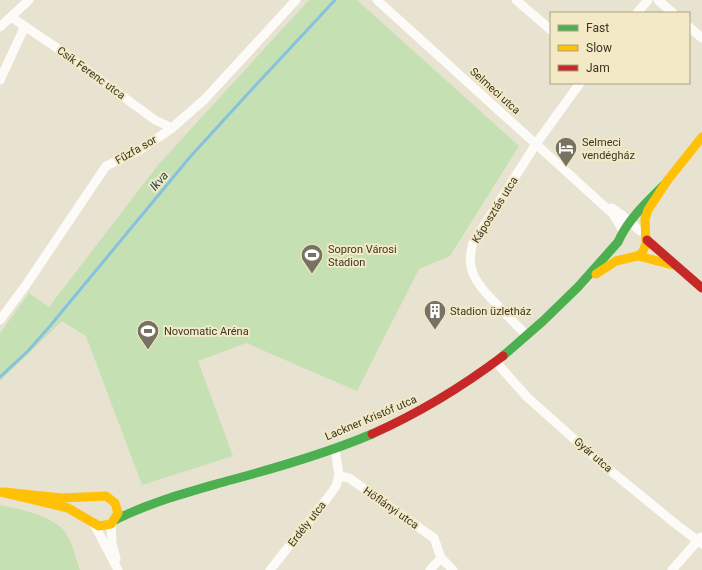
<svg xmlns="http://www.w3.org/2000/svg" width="702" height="570" font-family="Roboto,sans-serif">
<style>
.green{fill:#c5e0b2}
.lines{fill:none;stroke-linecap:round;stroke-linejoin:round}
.stream{stroke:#86c1e0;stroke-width:3}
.street{stroke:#fcfbf8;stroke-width:9}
.fast{stroke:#4caf50;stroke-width:9}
.slow{stroke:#ffc107;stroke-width:9}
.jam{stroke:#c62828;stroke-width:9}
.labels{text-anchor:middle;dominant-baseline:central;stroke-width:4;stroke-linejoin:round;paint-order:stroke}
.street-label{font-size:11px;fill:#3a3628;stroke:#f3e9c5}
.poi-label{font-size:11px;fill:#3a3628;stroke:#f3e9c5;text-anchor:start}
.water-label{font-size:12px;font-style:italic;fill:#1d4258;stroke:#f3e9c5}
</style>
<rect width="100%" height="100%" fill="#e8e3d0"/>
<g class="green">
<polygon points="309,0 357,0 519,146 450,256 419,269 357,391 246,343 198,361 233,456 142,485 86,336 62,321 0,381 0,333 29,293 49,307 158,165"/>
<path d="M0,505C20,509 56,516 67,535C73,544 76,560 80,570H0Z"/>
</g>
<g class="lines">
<polyline class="stream" points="0,377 28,351 50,326 190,157 243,99 335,0"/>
<g class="street">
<polyline points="377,0 613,214 623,231"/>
<polyline points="516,0 551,30"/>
<polyline points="658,0 673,13"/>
<polyline points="637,13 648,0"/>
<polyline points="11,17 60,50 155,120 172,128"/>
<polyline points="0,27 29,0"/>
<polyline points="689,27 702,38"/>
<polyline points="0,80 25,26"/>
<polyline points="612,208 622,215 640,231"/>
<polyline points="0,320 26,285 106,166 140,150 172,128 205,99 296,0"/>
<path d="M526,335C517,325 507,316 498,306C479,286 464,272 473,243L536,144L580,83"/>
<polyline points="495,361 527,397 601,463 677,525 702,544"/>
<polyline points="335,448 339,476 349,478 434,538 441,558 453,570"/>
<polyline points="94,524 118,570"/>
<polyline points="111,524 112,544 116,559"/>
<polyline points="270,570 329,496 336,486 339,476"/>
<polyline points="430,570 441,558"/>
<polyline points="672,570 701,537"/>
</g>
<g class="fast">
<path d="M503,356L543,321L578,287L618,242C628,219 647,202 664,185"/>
<path d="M115,520C151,502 189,492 227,481C276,468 325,454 372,434"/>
</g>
<g class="slow">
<polyline points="638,256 673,265"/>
<polyline points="596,274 616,261 637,256 642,253 646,244 645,219 648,210 667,181 702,137"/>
<polyline points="0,492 68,508 99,526 111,524 118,513 115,503 106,496 62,498 4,492"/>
</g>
<g class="jam">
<polyline points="647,240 702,288"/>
<path d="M372,434C419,413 462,387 503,356"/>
</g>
</g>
<defs>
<g id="hotel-pin" transform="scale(1.15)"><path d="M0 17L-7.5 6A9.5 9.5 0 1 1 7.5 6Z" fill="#777363" stroke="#f3e9c5"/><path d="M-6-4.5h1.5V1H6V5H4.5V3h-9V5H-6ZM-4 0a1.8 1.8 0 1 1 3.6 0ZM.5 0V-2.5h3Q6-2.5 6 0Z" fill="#fff"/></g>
<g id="stadium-pin" transform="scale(1.15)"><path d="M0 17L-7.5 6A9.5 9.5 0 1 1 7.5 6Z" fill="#777363" stroke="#f3e9c5"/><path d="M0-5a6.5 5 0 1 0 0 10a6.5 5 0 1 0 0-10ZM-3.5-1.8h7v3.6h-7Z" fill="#fff"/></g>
<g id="building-pin" transform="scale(1.15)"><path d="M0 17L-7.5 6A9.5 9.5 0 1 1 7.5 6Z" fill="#777363" stroke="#f3e9c5"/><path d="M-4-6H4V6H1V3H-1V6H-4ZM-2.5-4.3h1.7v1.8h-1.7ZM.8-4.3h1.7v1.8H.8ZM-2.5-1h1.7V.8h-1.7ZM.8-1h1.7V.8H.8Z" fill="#fff"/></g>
</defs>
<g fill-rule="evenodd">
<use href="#hotel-pin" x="566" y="148"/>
<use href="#stadium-pin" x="312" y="255"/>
<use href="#building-pin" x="435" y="311"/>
<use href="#stadium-pin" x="148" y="331"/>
</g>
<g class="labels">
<g class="street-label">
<text transform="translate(91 73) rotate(36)">Csík Ferenc utca</text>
<text transform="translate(495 91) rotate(42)">Selmeci utca</text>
<text transform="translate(136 150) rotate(-30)">Fűzfa sor</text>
<text transform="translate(495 210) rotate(-58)">Káposztás utca</text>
<text transform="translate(371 418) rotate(-23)">Lackner Kristóf utca</text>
<text transform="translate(593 455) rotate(41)">Gyár utca</text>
<text transform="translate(391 508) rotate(35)">Höflányi utca</text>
<text transform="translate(307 524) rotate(-52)">Erdély utca</text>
</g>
<g class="poi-label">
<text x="582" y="142">Selmeci<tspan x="582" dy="13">vendégház</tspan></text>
<text x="328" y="249">Sopron Városi<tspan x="328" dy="13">Stadion</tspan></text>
<text x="450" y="311">Stadion üzletház</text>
<text x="164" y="331">Novomatic Aréna</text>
</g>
<g class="water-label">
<text transform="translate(159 181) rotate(-50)">Ikva</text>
</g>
</g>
<rect x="550" y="12" width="140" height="72" fill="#f3e9c5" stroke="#a9a186"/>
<rect x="558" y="25" width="20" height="6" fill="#4caf50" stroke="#a9a186"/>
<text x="586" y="32" font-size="12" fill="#3a3628">Fast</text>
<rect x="558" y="45" width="20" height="6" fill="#ffc107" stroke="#a9a186"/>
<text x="586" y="52" font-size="12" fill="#3a3628">Slow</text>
<rect x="558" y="65" width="20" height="6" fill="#c62828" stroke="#a9a186"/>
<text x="586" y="72" font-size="12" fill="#3a3628">Jam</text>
</svg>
